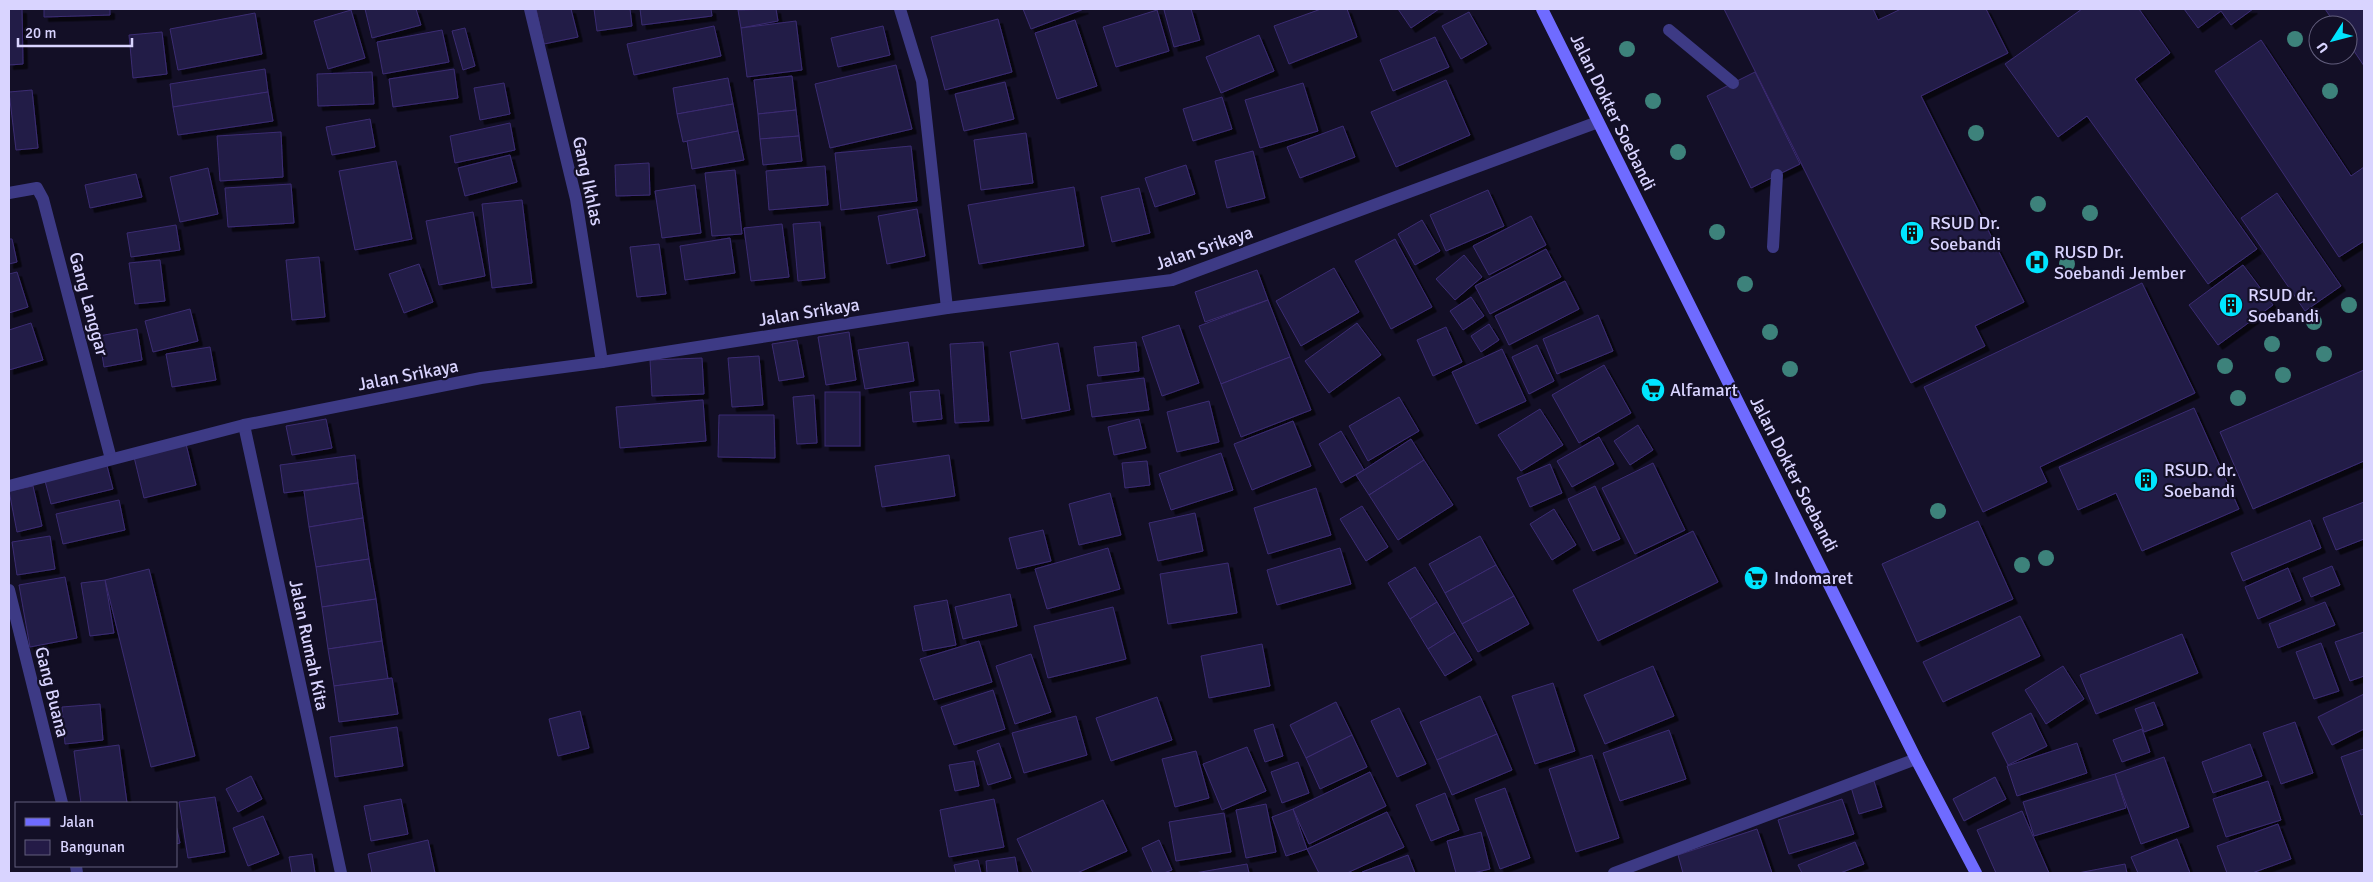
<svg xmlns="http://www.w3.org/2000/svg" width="2373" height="882" font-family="Signika,sans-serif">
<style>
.building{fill:#241b47;stroke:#3b2d73;filter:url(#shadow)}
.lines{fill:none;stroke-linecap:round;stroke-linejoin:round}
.lane{stroke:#3d3a85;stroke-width:12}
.street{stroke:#3d3a85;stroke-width:12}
.secondary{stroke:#6f6bff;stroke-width:12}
.tree{fill:#3d827b}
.labels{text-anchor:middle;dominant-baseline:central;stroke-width:4.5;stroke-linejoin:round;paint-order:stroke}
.street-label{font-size:18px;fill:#d9d4ff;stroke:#130f26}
.poi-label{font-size:18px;fill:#d9d4ff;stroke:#130f26;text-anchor:start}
</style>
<defs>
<filter id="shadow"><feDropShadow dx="4.5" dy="4.5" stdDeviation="0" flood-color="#0009"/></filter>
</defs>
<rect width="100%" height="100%" fill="#130f26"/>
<g class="building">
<polygon points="9,9 22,9 23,64 9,65"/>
<polygon points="44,9 110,9 110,15 44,17"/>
<polygon points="365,9 416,9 421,25 372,38"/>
<polygon points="536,9 571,9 578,37 544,44"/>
<polygon points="594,9 630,9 632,26 597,31"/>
<polygon points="640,9 711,9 712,16 642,25"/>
<polygon points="776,9 778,21 741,28 738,10"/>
<polygon points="1023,9 1084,9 1031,29"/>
<polygon points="1167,9 1191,9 1200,40 1174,47 1164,10"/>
<polygon points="1321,9 1347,9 1357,37 1289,64 1274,26"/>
<polygon points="1398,9 1439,9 1411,28"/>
<polygon points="1724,9 1873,9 1878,20 1901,9 1986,9 2008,53 1921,96 2024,302 1975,326 1985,346 1911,383"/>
<polygon points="2082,9 2139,9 2170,53 2135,79 2257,249 2208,284 2087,116 2058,137 2005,64"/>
<polygon points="2184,9 2253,9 2231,25 2221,11 2198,28"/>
<polygon points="2325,9 2364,9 2364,66 2348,42 2348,25 2336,25"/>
<polygon points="351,10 365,58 328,69 314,21"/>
<polygon points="1157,10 1169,51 1116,67 1103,27"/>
<polygon points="1469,12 1487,44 1461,59 1442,26"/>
<polygon points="255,13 262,54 178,70 170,29"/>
<polygon points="998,19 1012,72 945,90 931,37"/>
<polygon points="1075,20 1097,86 1057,99 1035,33"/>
<polygon points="796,21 802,70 747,77 741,28"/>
<polygon points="714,26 721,56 634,75 627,44"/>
<polygon points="883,26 890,55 838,67 831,38"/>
<polygon points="465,28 475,66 463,70 452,31"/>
<polygon points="442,30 449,62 383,74 377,42"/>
<polygon points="162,32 167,74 133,78 129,35"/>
<polygon points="1259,35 1274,71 1221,93 1206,57"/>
<polygon points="1435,37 1449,67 1393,91 1380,60"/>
<polygon points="2261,40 2351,176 2364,167 2364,241 2339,257 2215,71"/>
<polygon points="896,65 912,129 830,148 815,84"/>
<polygon points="265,69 268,92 173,107 170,84"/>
<polygon points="454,69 458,98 393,107 389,79"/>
<polygon points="372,72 374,104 318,106 317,74"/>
<polygon points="1755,72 1800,164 1751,188 1707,96"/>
<polygon points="792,76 796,110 758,114 754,80"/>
<polygon points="728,78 733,104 677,114 673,88"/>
<polygon points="1446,80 1470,135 1396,167 1371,112"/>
<polygon points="1005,82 1014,119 964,131 955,94"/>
<polygon points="504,83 510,114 480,120 474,88"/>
<polygon points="1303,83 1318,131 1260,148 1245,100"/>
<polygon points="32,90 38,148 16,150 9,92"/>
<polygon points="268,92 273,121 178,135 173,107"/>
<polygon points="1222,97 1232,129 1193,141 1183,109"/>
<polygon points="733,104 738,131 683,142 677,114"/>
<polygon points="796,110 799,136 760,139 758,114"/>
<polygon points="370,119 375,147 332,155 326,127"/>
<polygon points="510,123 515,150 455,163 450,136"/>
<polygon points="1343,126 1355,157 1300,178 1287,147"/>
<polygon points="738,131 744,160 692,169 687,141"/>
<polygon points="281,132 283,177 220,181 217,136"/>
<polygon points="1026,133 1033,183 981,190 974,140"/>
<polygon points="799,136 802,161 763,165 760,139"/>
<polygon points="911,146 917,201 841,210 835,153"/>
<polygon points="1253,151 1265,198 1227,208 1215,161"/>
<polygon points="510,155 517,182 465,196 458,168"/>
<polygon points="396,161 412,239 355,250 339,171"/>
<polygon points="649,163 650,195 616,196 615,165"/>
<polygon points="1186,165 1195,194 1155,207 1145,178"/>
<polygon points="825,166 828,205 769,210 766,171"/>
<polygon points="208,168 218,214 180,222 170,177"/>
<polygon points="735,170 742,234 712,236 705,173"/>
<polygon points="136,174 142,197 90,208 85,185"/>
<polygon points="291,184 294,223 228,227 225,188"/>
<polygon points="695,185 701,233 662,238 655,191"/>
<polygon points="1074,187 1084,246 979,264 968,205"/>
<polygon points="1139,188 1150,233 1112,242 1101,197"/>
<polygon points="1488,190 1504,226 1446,251 1430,215"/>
<polygon points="2277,193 2341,286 2305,311 2241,218"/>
<polygon points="522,200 532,283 492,288 482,204"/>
<polygon points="917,209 925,256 887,264 878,216"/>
<polygon points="473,212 485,276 439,285 426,221"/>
<polygon points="1531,216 1546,245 1489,275 1473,246"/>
<polygon points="1422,220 1440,251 1415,265 1398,234"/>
<polygon points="820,222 825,278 798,281 793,224"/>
<polygon points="782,224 789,277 751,281 744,228"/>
<polygon points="176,225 180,250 131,257 127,233"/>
<polygon points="730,238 735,273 685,280 680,246"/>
<polygon points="9,239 12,239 17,262 9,264"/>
<polygon points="1395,239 1432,307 1391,329 1355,261"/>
<polygon points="659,244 666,294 637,297 630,247"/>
<polygon points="1546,249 1561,277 1490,314 1475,286"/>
<polygon points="1464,255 1482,277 1455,300 1436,279"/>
<polygon points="319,257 325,317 292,320 286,260"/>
<polygon points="160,260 165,301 135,304 129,263"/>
<polygon points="419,264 433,302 404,313 389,274"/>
<polygon points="2243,265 2273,305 2218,345 2189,305"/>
<polygon points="1334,268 1359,312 1301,346 1276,301"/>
<polygon points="1257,270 1268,300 1205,322 1195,292"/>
<polygon points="17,272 28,307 9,313 9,274"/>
<polygon points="1565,281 1579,309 1509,345 1495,316"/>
<polygon points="2142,283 2195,393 2040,467 2047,482 1983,512 1924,387"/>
<polygon points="1471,297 1484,316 1463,330 1450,311"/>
<polygon points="1268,300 1290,357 1221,384 1199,326"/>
<polygon points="190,309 198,341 153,352 145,321"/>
<polygon points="1598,315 1613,351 1557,374 1543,339"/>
<polygon points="31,323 43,360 9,370 9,330"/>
<polygon points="1357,323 1381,355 1329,393 1305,361"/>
<polygon points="1489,324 1499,340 1481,352 1471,336"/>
<polygon points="1179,325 1199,383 1162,396 1142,337"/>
<polygon points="1446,327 1462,362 1433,376 1417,340"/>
<polygon points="137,329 142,360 104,367 99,336"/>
<polygon points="849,332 856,380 826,385 818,337"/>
<polygon points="797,340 804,377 779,381 772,344"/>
<polygon points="908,342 914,381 865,389 858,350"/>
<polygon points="983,342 989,421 955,423 950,344"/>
<polygon points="1136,342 1139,371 1098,376 1094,347"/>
<polygon points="1058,343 1070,410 1022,419 1010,352"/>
<polygon points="1537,345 1554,381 1529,394 1512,357"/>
<polygon points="210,347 216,380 172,387 166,354"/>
<polygon points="1502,349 1526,401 1476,424 1452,372"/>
<polygon points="759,356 763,405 732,407 728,358"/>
<polygon points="1290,357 1311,410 1241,437 1221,384"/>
<polygon points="702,358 704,394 652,396 650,360"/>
<polygon points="1604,365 1631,413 1579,443 1552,395"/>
<polygon points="2364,370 2364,461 2253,509 2220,432"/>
<polygon points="1144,378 1149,410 1092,417 1087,385"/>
<polygon points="939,390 942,419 913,422 910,392"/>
<rect x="825" y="392" width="35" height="54"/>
<polygon points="814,395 817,443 797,444 793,397"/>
<polygon points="1399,397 1419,431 1368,461 1349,426"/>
<polygon points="703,400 706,441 620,448 616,407"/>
<polygon points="1209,401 1219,442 1177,452 1167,412"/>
<polygon points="2194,408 2239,509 2142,551 2116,493 2078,510 2059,467"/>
<polygon points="1540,409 1563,445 1521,471 1498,435"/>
<polygon points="719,415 774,415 775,458 718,457"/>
<polygon points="326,419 332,448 292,455 286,426"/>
<polygon points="1139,419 1146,448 1114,455 1108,427"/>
<polygon points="1293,421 1311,466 1252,490 1234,444"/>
<polygon points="1638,425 1653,450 1630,465 1614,441"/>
<polygon points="1341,431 1364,470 1341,483 1319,444"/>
<polygon points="1599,437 1614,464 1572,487 1557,461"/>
<polygon points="1411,439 1424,460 1369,495 1356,475"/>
<polygon points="186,444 196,485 144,498 134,457"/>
<polygon points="1221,453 1233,490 1171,510 1159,474"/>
<polygon points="355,455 358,483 284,493 280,465"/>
<polygon points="949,455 955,496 882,507 875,466"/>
<polygon points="1424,460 1453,505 1398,540 1369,495"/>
<polygon points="1147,461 1150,485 1125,488 1122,463"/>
<polygon points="106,462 113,489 51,504 44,477"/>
<polygon points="1653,463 1685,530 1635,554 1602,488"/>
<polygon points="1550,464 1562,493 1530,507 1517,478"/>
<polygon points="358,483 363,518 309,527 304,491"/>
<polygon points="33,486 42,526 17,532 9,491"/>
<polygon points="1595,486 1620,539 1593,551 1568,499"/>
<polygon points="1316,488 1331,535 1268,554 1254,508"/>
<polygon points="1110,493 1121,535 1079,545 1069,504"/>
<polygon points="119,500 125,530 63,544 56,514"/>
<polygon points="2364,502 2364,539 2336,550 2323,518"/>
<polygon points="1362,506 1388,547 1366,561 1340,519"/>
<polygon points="1554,509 1576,545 1552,560 1530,524"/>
<polygon points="1195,513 1203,551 1158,561 1149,523"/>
<polygon points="363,518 369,559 316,567 309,527"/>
<polygon points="2310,520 2321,548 2243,581 2231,553"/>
<polygon points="1978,521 2013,599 1917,642 1882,564"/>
<polygon points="1043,530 1051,561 1017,569 1009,538"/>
<polygon points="1693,531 1718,582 1598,641 1573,590"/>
<polygon points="50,536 55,569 17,575 12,542"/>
<polygon points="1480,536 1496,565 1445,593 1429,564"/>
<polygon points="1108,548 1120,589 1047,609 1035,569"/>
<polygon points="1340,548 1351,584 1277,605 1267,570"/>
<polygon points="369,559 376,599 322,607 316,567"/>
<polygon points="1228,563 1237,613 1168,624 1160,574"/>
<polygon points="1496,565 1514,596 1462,624 1445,593"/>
<polygon points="2332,566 2340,585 2311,597 2303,578"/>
<polygon points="1415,567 1437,602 1410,619 1388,583"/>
<polygon points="2288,568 2301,600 2258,619 2245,587"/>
<polygon points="149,569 195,756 151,767 105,580"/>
<polygon points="65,577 77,638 30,647 19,585"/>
<polygon points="105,580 114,633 90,636 81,583"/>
<polygon points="1010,594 1017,626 963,639 955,607"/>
<polygon points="1514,596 1529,624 1478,652 1462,624"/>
<polygon points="376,599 382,641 328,649 322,607"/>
<polygon points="947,600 956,645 923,651 914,606"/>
<polygon points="1437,602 1455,632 1428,649 1410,619"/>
<polygon points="2325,602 2335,625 2278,648 2269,624"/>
<polygon points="1113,607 1126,659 1048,678 1034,626"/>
<polygon points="2020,616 2040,656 1943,702 1923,662"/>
<polygon points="1455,632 1472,660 1445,676 1428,649"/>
<polygon points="2364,632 2364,676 2350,681 2335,642"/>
<polygon points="2182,634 2198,673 2096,714 2080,675"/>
<polygon points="382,641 388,679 334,686 328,649"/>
<polygon points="979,641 992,682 934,700 920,659"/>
<polygon points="2321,643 2339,691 2314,699 2296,652"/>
<polygon points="1262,644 1270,686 1209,698 1201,656"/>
<polygon points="1031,654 1051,712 1015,724 996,666"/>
<polygon points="1653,666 1674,716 1605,744 1584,695"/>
<polygon points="2063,666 2084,699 2046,724 2025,690"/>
<polygon points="392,678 398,714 339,722 334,686"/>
<polygon points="1553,683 1575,751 1535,764 1512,696"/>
<polygon points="993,690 1005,729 954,745 941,707"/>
<polygon points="2364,694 2364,729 2332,745 2318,717"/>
<polygon points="1480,696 1497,734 1437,760 1420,722"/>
<polygon points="1157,697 1172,740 1111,761 1096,718"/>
<polygon points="1336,702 1352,735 1306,758 1290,725"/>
<polygon points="2154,702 2163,725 2144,732 2135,709"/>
<polygon points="100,704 103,740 65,744 62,707"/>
<polygon points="1399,708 1426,764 1397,777 1371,721"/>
<polygon points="580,711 589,748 558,756 549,719"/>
<polygon points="2031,713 2047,746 2008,765 1992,733"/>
<polygon points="1076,716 1087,755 1024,773 1012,733"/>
<polygon points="2295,722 2313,773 2281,784 2263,733"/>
<polygon points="1273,724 1283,756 1265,762 1254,730"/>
<polygon points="397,727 403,766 335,777 330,737"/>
<polygon points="2142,729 2150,752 2122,762 2113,740"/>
<polygon points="1669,730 1686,779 1620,801 1603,753"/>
<polygon points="1497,734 1512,770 1452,795 1437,760"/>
<polygon points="1352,735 1367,767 1320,789 1306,758"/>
<polygon points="999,743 1011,778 988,785 977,751"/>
<polygon points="2077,743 2087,773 2017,796 2007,766"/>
<polygon points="2250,744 2262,776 2213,793 2202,762"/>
<polygon points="119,745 127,803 81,803 74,751"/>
<polygon points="1247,747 1266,791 1222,810 1203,764"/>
<polygon points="2364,749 2364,814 2361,815 2341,757"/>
<polygon points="1196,751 1209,798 1175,807 1162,759"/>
<polygon points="1592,755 1619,838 1576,852 1549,769"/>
<polygon points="2164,757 2189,827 2141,844 2115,774"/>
<polygon points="974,761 979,786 955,791 949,765"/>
<polygon points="1298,762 1309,793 1282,803 1271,772"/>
<polygon points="1370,772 1386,806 1309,844 1293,809"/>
<polygon points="2115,774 2126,808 2034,836 2023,802"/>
<polygon points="251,776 262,799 238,812 226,789"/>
<polygon points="1995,777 2006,799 1964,821 1953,799"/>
<polygon points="1874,781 1882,807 1859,814 1851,787"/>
<polygon points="2268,781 2281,820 2226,837 2213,799"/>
<polygon points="1505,788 1530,858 1500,869 1475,799"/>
<polygon points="1445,793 1459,830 1431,841 1416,805"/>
<polygon points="215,797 225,852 188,858 179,802"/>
<polygon points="401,799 408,834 371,841 364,806"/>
<polygon points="994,799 1004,847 949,857 940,810"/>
<polygon points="1842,799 1854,834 1789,854 1778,820"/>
<polygon points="1103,800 1127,851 1077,873 1033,873 1017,839"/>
<polygon points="1266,804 1276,852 1246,858 1236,810"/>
<polygon points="1293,809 1307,849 1286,856 1272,817"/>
<polygon points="2022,811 2049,873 1996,873 1977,830"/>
<polygon points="1387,812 1404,847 1347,873 1319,873 1307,849"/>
<polygon points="1224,813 1231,852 1176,861 1169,822"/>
<polygon points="263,816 279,854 248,866 233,828"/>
<polygon points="2278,824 2291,859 2252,873 2227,873 2217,846"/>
<polygon points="176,825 180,843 176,844"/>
<polygon points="1757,829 1772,873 1683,873 1678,855"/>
<polygon points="1481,832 1490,869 1473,873 1456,873 1447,841"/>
<polygon points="2177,839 2190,873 2138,873 2131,857"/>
<polygon points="428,840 435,873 372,873 368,854"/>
<polygon points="1159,840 1172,870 1164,873 1153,873 1142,848"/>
<polygon points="1855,842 1864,864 1840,873 1802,873 1798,865"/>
<polygon points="312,854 315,873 292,873 289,857"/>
<polygon points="1408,855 1415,873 1362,873 1362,872"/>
<polygon points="1015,857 1018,873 987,873 986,861"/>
<polygon points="978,860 981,873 956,873 954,865"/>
<polygon points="1247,864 1249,873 1195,873"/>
<polygon points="2125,864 2127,873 2078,873"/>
</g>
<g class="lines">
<g class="lane">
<polyline points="1669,30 1733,83"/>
<polyline points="1773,247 1777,175"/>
</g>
<g class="street">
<polyline points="530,9 576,199 602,362"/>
<polyline points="900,9 922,81 947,308"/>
<polyline points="9,193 37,188 43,199 111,459"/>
<polyline points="244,425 341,873"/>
<polyline points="9,486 244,425 481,378 602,362 947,308 1172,280 1598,122"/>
<polyline points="9,590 62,803"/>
<polyline points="76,866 77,873"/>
<polyline points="1614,873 1916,759"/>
</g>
<polyline class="secondary" points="1542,9 1916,759 1976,873"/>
</g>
<g class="tree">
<circle cx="2295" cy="39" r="8"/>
<circle cx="1627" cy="49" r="8"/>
<circle cx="2330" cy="91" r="8"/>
<circle cx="1653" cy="101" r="8"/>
<circle cx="1976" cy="133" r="8"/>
<circle cx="1678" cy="152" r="8"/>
<circle cx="2038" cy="204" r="8"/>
<circle cx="2090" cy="213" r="8"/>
<circle cx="1717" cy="232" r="8"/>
<circle cx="2067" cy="264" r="8"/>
<circle cx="1745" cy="284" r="8"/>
<circle cx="2349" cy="305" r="8"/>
<circle cx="2314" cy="322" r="8"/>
<circle cx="1770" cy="332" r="8"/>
<circle cx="2272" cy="344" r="8"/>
<circle cx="2324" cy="354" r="8"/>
<circle cx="2225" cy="366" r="8"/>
<circle cx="1790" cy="369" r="8"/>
<circle cx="2283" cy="375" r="8"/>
<circle cx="2238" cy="398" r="8"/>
<circle cx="1938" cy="511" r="8"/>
<circle cx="2046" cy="558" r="8"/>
<circle cx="2022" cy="565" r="8"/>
</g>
<defs>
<g id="building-disc" transform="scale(1.25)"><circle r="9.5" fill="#00e5ff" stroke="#130f26"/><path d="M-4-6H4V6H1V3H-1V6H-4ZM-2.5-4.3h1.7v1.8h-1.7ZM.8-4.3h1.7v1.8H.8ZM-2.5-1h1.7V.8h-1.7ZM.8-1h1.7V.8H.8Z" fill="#111"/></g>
<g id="hospital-disc" transform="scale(1.25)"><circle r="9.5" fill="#00e5ff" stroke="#130f26"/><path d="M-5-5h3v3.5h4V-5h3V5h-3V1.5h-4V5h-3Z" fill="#111"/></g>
<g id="supermarket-disc" transform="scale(1.25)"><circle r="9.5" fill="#00e5ff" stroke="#130f26"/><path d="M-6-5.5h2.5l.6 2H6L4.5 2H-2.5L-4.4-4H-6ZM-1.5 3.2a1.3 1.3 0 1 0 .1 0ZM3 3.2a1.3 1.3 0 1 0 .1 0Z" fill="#111"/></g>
</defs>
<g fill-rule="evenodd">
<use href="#building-disc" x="1912" y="233"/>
<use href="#hospital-disc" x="2037" y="262"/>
<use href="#building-disc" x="2231" y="305"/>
<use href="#supermarket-disc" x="1653" y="390"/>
<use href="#building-disc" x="2146" y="480"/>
<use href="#supermarket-disc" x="1756" y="578"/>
</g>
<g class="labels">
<g class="street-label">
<text transform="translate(1613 112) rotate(64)">Jalan Dokter Soebandi</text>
<text transform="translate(588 181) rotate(78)">Gang Ikhlas</text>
<text transform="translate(1204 248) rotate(-19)">Jalan Srikaya</text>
<text transform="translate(89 304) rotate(75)">Gang Langgar</text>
<text transform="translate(809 312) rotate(-9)">Jalan Srikaya</text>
<text transform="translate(408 375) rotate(-11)">Jalan Srikaya</text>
<text transform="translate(1794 474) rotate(63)">Jalan Dokter Soebandi</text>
<text transform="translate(309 645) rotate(78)">Jalan Rumah Kita</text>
<text transform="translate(52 692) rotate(76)">Gang Buana</text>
</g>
<g class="poi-label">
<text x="1930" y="223">RSUD Dr.<tspan x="1930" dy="21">Soebandi</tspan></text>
<text x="2054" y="252">RUSD Dr.<tspan x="2054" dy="21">Soebandi Jember</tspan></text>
<text x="2248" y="295">RSUD dr.<tspan x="2248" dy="21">Soebandi</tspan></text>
<text x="1670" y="390">Alfamart</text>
<text x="2164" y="470">RSUD. dr.<tspan x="2164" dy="21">Soebandi</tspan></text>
<text x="1774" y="578">Indomaret</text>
</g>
</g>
<rect width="2373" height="882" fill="none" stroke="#d9d4ff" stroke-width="20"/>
<rect x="15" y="802" width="162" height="65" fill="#130f26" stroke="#625e7d"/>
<rect x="25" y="818" width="25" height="8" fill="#6f6bff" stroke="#625e7d"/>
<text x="60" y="827" font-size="15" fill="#d9d4ff">Jalan</text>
<rect x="25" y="840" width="25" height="15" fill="#241b47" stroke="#625e7d"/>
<text x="60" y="852" font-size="15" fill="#d9d4ff">Bangunan</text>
<g transform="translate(2333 40) rotate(234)"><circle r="24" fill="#130f26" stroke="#625e7d"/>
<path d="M0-4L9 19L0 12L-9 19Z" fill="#00e5ff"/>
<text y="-8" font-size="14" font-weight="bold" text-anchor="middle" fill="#d9d4ff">U</text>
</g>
<path d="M18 38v8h114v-8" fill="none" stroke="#d9d4ff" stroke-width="2.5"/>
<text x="25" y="38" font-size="15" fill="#d9d4ff" stroke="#130f26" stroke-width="4" paint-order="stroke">20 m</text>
</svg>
